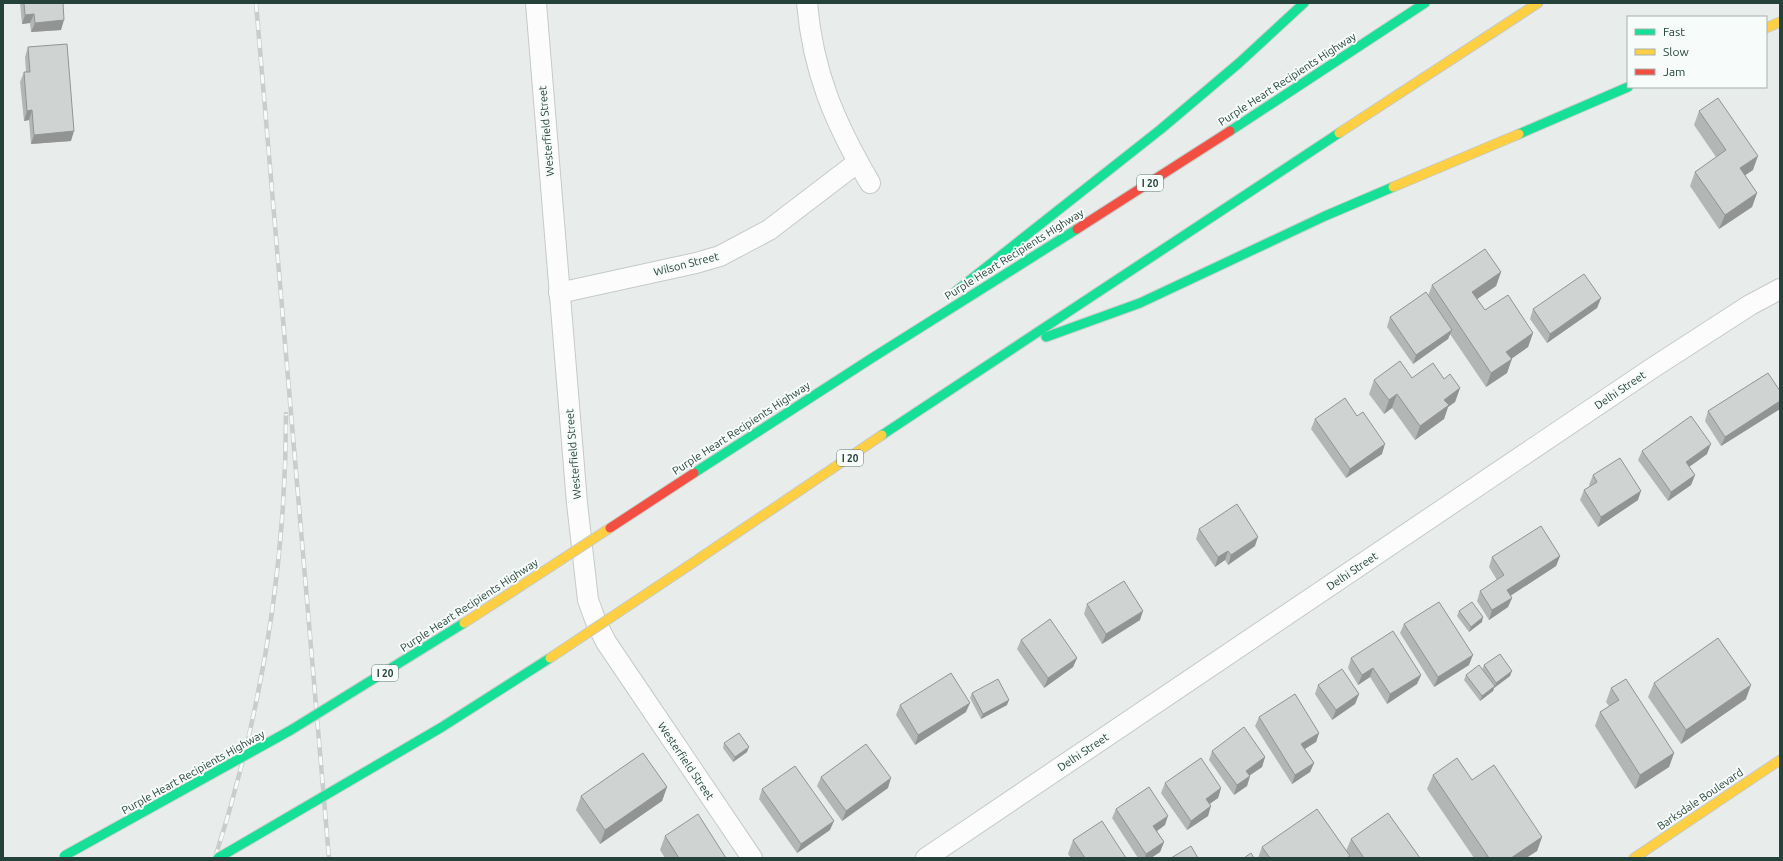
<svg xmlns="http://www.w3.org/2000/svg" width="1783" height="861" font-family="Ubuntu,sans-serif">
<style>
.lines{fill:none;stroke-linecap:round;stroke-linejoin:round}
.street-casing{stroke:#c5cac8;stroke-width:22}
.fast-casing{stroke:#c3cbc8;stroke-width:11}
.slow-casing{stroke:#c3cbc8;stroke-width:11}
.jam-casing{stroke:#c3cbc8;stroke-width:11}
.street{stroke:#fcfcfc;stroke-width:20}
.fast{stroke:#16e098;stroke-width:9}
.slow{stroke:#ffcf43;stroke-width:9}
.jam{stroke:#f24e42;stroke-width:9}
.rail-casing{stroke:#c9cdcc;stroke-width:4.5}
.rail{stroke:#f7fbf9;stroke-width:3;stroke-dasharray:9;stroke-linecap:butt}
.fast-bridge-casing{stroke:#c3ccc9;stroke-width:11;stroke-linecap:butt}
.slow-bridge-casing{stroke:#c3ccc9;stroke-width:11;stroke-linecap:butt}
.jam-bridge-casing{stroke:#c3ccc9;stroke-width:11;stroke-linecap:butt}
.fast-bridge{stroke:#16e098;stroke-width:9}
.slow-bridge{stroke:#ffcf43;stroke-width:9}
.jam-bridge{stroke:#f24e42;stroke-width:9}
.wall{fill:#b2b6b5}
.shaded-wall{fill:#919493}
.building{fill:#cfd4d2;stroke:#919493}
.labels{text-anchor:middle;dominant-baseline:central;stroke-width:4;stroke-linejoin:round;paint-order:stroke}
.shield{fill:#f7fbf9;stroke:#637a73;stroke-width:1}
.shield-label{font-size:10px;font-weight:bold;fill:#24423a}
.street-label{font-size:11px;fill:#24423a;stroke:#f7fbf9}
</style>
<rect width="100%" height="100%" fill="#e8edeb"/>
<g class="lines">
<g class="street-casing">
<g id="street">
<polyline points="536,3 577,503 588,600 596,622 606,642 752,858"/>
<path d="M807,3C813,73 835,123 870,183"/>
<polyline points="559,293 696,263 720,256 769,230 858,162"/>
<polyline points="926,858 1654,367 1750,305 1780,289"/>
</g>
</g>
<g class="fast-casing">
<g id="fast">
<polyline points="1230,131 1425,3"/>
<polyline points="1519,134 1628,87"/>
<polyline points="956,291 1161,129 1239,63 1304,3"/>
<polyline points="1046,337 1140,303 1325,216 1393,187"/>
<polyline points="882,435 1339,133"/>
<polyline points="694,473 872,358 1077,229"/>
</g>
</g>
<g class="slow-casing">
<g id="slow">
<polyline points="1766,28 1780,22"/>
<polyline points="1339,133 1538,3"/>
<polyline points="1393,187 1519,134"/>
<polyline points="688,566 882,435"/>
<polyline points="1634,858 1780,760"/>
</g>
</g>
<g class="jam-casing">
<polyline id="jam" points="1077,229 1230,131"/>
</g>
<use href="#street" class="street"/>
<use href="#fast" class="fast"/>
<use href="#slow" class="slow"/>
<use href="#jam" class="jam"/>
<g class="rail-casing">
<g id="rail">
<polyline points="256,3 329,858"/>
<path d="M215,858C261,715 286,564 286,414"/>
</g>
</g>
<use href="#rail" class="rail"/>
<g class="fast-bridge-casing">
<g id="fast-bridge">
<polyline points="64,856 291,730 464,623"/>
<polyline points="218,858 442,727 550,658"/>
</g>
</g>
<g class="slow-bridge-casing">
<g id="slow-bridge">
<polyline points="464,623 610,528"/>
<polyline points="550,658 688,566"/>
</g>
</g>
<g class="jam-bridge-casing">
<polyline id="jam-bridge" points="610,528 694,473"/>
</g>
<use href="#fast-bridge" class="fast-bridge"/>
<use href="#slow-bridge" class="slow-bridge"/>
<use href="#jam-bridge" class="jam-bridge"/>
</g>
<g class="wall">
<polygon points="20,3 63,3 61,30 31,32 30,23 22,24"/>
<polygon points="28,47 71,141 31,144 29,120 24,121 20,82 24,72 26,72 25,57"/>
<polygon points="1699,111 1753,170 1745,175 1757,193 1752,207 1719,229 1690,186 1695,172 1716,157 1694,125"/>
<polygon points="1501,272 1496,286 1477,299 1485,310 1533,333 1528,347 1511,359 1507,373 1486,387 1450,334 1448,339 1413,364 1387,327 1390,317 1428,296 1432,285"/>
<polygon points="1601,298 1597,308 1547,343 1530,319 1533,309"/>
<polygon points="1412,378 1444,379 1460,388 1455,402 1448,407 1444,419 1415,440 1392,408 1384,414 1369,394 1374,380"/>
<polygon points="1780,391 1780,409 1721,446 1705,421 1708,411"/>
<polygon points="1315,419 1382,454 1346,478 1311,429"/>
<polygon points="1642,451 1707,454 1689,467 1695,475 1691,485 1668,501 1638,460"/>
<polygon points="1593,475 1638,500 1598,527 1580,500 1584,490 1590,486 1589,485"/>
<polygon points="1199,529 1255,546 1228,565 1225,560 1215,567 1196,539"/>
<polygon points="1560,556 1556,566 1510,596 1512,598 1508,607 1489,620 1477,601 1480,591 1497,580 1489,567 1492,557"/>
<polygon points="1087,604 1140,620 1102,644 1084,614"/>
<polygon points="1459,611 1482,622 1469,632 1457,616"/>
<polygon points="1404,624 1469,665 1434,687 1400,633"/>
<polygon points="1021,640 1077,658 1073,667 1044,688 1017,649"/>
<polygon points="1351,658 1421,675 1417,684 1387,704 1370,677 1358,685 1348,668"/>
<polygon points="1484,665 1510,676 1494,688 1493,691 1480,701 1464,680 1466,675 1482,670"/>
<polygon points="1654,683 1746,699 1681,744 1648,697"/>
<polygon points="1318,685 1359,694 1355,704 1332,720 1315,694"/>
<polygon points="1611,688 1674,753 1669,767 1635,789 1595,726 1600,712 1609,706 1606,702"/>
<polygon points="972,693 1007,705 981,719 970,698"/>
<polygon points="900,705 966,712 915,745 896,715"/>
<polygon points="1259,717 1319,733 1316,742 1305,749 1314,763 1310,772 1292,784 1255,726"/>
<polygon points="724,743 747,752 733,762 723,748"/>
<polygon points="1212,751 1265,757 1262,767 1250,775 1250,776 1247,786 1234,795 1209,760"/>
<polygon points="1433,775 1472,780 1542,837 1537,851 1526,858 1474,858 1427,789"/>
<polygon points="821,777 888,788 842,821 817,786"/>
<polygon points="1165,783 1221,788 1218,798 1210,804 1208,816 1187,830 1161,793"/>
<polygon points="667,787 662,801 600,844 576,810 581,796"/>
<polygon points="762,789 830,830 797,853 759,799"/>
<polygon points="1116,809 1165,825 1157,831 1164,842 1160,852 1151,858 1138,858 1112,818"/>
<polygon points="665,836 726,858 665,858 660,850"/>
<polygon points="1351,839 1420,858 1258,858 1262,847 1346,851"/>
<polygon points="1073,840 1126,858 1071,858 1068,854"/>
</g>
<g class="shaded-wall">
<polygon points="34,14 30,23 22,24 25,15"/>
<polygon points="64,20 61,30 31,32 35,23"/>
<polygon points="32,110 29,120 24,121 27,111"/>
<polygon points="74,131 71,141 31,144 34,135"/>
<polygon points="1758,156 1753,170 1735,182 1740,168"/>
<polygon points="1757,193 1752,207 1719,229 1725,215"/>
<polygon points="1501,272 1496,286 1467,306 1472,292"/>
<polygon points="1601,298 1597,308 1547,343 1550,334"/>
<polygon points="1452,330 1448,339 1413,364 1416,355"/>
<polygon points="1533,333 1528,347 1501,366 1506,352"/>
<polygon points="1512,359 1507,373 1486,387 1491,373"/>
<polygon points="1460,388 1455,402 1448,407 1444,419 1415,440 1420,426 1444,400"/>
<polygon points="1397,394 1392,408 1384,414 1389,400"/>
<polygon points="1780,401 1780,409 1721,446 1725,437"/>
<polygon points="1385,444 1382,454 1346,478 1350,469"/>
<polygon points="1711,444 1707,454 1682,472 1686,462"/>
<polygon points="1695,475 1691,485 1668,501 1671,492"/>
<polygon points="1641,491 1638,500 1598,527 1601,517"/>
<polygon points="1258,537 1255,546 1228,565 1231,555"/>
<polygon points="1228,551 1225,560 1215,567 1218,557"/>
<polygon points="1560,556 1556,566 1504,600 1507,590"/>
<polygon points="1512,598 1508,607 1489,620 1492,610"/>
<polygon points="1143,611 1140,620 1102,644 1106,634"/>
<polygon points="1483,617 1482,622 1469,632 1471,627"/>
<polygon points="1473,655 1469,665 1434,687 1438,677"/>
<polygon points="1077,658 1073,667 1044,688 1048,678"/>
<polygon points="1373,668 1370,677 1358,685 1362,675"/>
<polygon points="1512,671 1510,676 1494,688 1493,691 1480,701 1482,696 1495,686 1496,683"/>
<polygon points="1421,675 1417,684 1387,704 1390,694"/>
<polygon points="1751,685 1746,699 1681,744 1686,730"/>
<polygon points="1359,694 1355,704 1332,720 1336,710"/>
<polygon points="1009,700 1007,705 981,719 983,714"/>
<polygon points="970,703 966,712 915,745 918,735"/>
<polygon points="1319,733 1316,742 1298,753 1301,744"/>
<polygon points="749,747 747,752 733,762 735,757"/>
<polygon points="1674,753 1669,767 1635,789 1640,775"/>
<polygon points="1265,757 1262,767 1243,780 1246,771"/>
<polygon points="1314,763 1310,772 1292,784 1295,775"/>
<polygon points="1250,776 1247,786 1234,795 1237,785"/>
<polygon points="891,778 888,788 842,821 846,811"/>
<polygon points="667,787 662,801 600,844 605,830"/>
<polygon points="1221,788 1218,798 1203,808 1206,799"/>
<polygon points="1211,806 1208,816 1187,830 1191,821"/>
<polygon points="1168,816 1165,825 1150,836 1153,826"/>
<polygon points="834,821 830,830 797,853 801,844"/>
<polygon points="1542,837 1537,851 1526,858 1511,858"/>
<polygon points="1164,842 1160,852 1151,858 1145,858 1146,854"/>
</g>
<g class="building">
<polygon points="24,3 63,3 64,20 35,23 34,14 25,15"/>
<polygon points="67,44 74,131 34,135 32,110 27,111 24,72 30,72 28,47"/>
<polygon points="1718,98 1758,156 1740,168 1757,193 1725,215 1695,172 1726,150 1699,111"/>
<polygon points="1485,249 1501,272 1472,292 1485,310 1508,295 1533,333 1506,352 1512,359 1491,373 1432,285"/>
<polygon points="1584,274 1601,298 1550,334 1533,309"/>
<polygon points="1426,292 1452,330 1416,355 1390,317"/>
<polygon points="1400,361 1412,378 1433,363 1444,379 1450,374 1460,388 1444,400 1449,405 1420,426 1397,394 1389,400 1374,380"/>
<polygon points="1768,373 1780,391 1780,401 1725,437 1708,411"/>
<polygon points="1345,398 1357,416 1363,412 1385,444 1350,469 1315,419"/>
<polygon points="1691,416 1711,444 1686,462 1695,475 1671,492 1642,451"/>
<polygon points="1620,458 1641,491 1601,517 1584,490 1597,482 1593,475"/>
<polygon points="1237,504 1258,537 1231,555 1228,551 1218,557 1199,529"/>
<polygon points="1541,526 1560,556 1507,590 1512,598 1492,610 1480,591 1504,575 1492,557"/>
<polygon points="1124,581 1143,611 1106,634 1087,604"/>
<polygon points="1439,602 1473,655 1438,677 1404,624"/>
<polygon points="1472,602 1483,617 1471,627 1459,611"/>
<polygon points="1050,619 1077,658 1048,678 1021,640"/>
<polygon points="1393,631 1421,675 1390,694 1373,668 1362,675 1351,658"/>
<polygon points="1718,638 1751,685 1686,730 1654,683"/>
<polygon points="1500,654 1512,671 1496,683 1484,665"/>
<polygon points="1479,665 1495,686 1482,696 1466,675"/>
<polygon points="1342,669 1359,694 1336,710 1318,685"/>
<polygon points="951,673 970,703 918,735 900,705"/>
<polygon points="998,679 1009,700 983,714 972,693"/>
<polygon points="1626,679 1674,753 1640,775 1600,712 1619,700 1611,688"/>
<polygon points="1295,694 1319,733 1301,744 1314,763 1295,775 1259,717"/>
<polygon points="1244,727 1265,757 1246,771 1250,776 1237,785 1212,751"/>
<polygon points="739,733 749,747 735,757 724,743"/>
<polygon points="866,744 891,778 846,811 821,777"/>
<polygon points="643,753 667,787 605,830 581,796"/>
<polygon points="1201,758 1221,788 1206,799 1211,806 1191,821 1165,783"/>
<polygon points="1457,758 1472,780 1494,765 1542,837 1511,858 1489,858 1433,775"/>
<polygon points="795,766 834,821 801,844 762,789"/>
<polygon points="1149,787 1168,816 1153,826 1164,842 1146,854 1116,809"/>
<polygon points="1317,809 1350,856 1347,858 1270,858 1262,847"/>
<polygon points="1388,813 1420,858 1364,858 1351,839"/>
<polygon points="698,814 726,858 679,858 665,836"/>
<polygon points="1102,821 1126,858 1085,858 1073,840"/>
<polygon points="1191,846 1198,858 1171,858"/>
<polygon points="1251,853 1254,858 1244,858"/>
</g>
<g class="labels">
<g class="shield">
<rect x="1137" y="175" width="26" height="16" rx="3"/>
<rect x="837" y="450" width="26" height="16" rx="3"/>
<rect x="372" y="665" width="26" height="16" rx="3"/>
</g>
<g class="shield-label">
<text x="1150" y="183">I 20</text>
<text x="850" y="458">I 20</text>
<text x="385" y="673">I 20</text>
</g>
<g class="street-label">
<text transform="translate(1287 79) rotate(-33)">Purple Heart Recipients Highway</text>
<text transform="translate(546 131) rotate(-95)">Westerfield Street</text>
<text transform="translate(1014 254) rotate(-32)">Purple Heart Recipients Highway</text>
<text transform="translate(686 264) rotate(-14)">Wilson Street</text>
<text transform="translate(1620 390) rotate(-34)">Delhi Street</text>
<text transform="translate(741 428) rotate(-33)">Purple Heart Recipients Highway</text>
<text transform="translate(573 454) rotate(-95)">Westerfield Street</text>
<text transform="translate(1352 571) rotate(-34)">Delhi Street</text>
<text transform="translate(469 605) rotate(-33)">Purple Heart Recipients Highway</text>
<text transform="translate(1083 752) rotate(-34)">Delhi Street</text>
<text transform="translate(686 761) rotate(56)">Westerfield Street</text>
<text transform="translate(193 772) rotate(-29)">Purple Heart Recipients Highway</text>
<text transform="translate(1700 799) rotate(-34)">Barksdale Boulevard</text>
</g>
</g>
<rect width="1783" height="861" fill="none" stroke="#24423a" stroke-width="8"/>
<rect x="1627" y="16" width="140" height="72" fill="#f7fbf9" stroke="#a3b1ad"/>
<rect x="1635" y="29" width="20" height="6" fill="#16e098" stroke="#a3b1ad"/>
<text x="1663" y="36" font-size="12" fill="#24423a">Fast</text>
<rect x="1635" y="49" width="20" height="6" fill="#ffcf43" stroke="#a3b1ad"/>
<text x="1663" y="56" font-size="12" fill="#24423a">Slow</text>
<rect x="1635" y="69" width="20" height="6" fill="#f24e42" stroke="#a3b1ad"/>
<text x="1663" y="76" font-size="12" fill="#24423a">Jam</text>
</svg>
